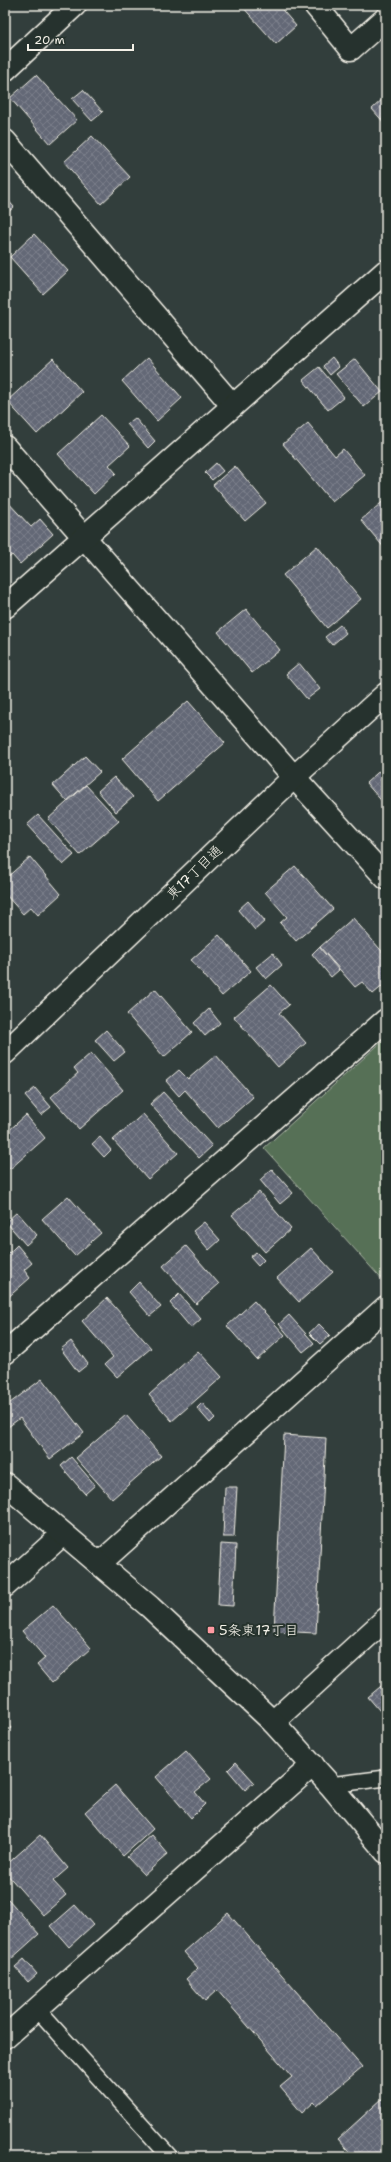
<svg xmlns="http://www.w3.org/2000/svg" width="391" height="2162" font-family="'Shantell Sans','Klee One',sans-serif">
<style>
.park{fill:#567056;stroke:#a5b09f}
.building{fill:url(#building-cross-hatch);stroke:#f4f1e8}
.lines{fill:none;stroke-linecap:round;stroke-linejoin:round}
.lane-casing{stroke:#f4f1e8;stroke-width:18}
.street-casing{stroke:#f4f1e8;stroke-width:25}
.secondary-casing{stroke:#f4f1e8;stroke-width:25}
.lane{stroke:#26332d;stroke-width:15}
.street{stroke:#26332d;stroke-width:22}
.secondary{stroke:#26332d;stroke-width:22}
.poi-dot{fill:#ff9aa2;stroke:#26332d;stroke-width:1.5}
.labels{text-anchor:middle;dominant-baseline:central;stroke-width:4;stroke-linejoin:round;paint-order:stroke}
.street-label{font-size:14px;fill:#f4f1e8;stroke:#26332d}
.poi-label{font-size:14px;fill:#f4f1e8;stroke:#26332d;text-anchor:start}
</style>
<defs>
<pattern id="building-cross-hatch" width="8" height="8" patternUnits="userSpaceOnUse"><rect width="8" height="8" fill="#636876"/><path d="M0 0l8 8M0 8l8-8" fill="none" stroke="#7a7e8a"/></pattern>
</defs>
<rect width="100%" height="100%" fill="#323e3c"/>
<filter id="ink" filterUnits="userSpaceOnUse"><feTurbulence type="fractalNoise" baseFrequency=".025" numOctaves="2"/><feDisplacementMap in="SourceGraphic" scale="8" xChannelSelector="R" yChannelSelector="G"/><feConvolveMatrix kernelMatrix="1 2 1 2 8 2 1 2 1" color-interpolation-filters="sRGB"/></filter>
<g filter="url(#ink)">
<polygon class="park" points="386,1038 386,1284 264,1148"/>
<g class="building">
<polygon points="241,5 278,5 296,26 276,44"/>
<polygon points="36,75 77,120 50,144 10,98"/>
<polygon points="83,90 103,112 92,121 72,99"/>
<polygon points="386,96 386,125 372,109"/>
<polygon points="92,136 130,177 101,204 64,162"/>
<polygon points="5,197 14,207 5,215"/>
<polygon points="34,234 68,271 43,294 10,257"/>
<polygon points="147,358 182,398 157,421 122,381"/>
<polygon points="332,358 339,367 330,375 323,366"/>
<polygon points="53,359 82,392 37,434 7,401"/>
<polygon points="355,359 382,392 364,407 336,374"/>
<polygon points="319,367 344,397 328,410 303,380"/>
<polygon points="101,415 130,446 109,465 116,473 94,494 58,454"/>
<polygon points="135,418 155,441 148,448 127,424"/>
<polygon points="308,423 335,456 343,449 365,475 332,502 283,444"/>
<polygon points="216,463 223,471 212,480 205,473"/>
<polygon points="235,466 266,503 245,521 213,485"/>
<polygon points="5,499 31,527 40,519 53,534 20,564 12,555 5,561"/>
<polygon points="386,499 386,550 361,520"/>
<polygon points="317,546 361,599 327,628 283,575"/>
<polygon points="246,609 280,650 252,673 218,632"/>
<polygon points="340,625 346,633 332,645 325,637"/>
<polygon points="299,663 320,689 307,699 286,674"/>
<polygon points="188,701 225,743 158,801 122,759"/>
<polygon points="85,756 100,772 67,801 53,785"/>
<polygon points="386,765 386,806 366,783"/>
<polygon points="114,777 133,797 116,812 98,791"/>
<polygon points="86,785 119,821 80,855 48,819"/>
<polygon points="38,815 74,855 63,865 27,825"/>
<polygon points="30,857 61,894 38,915 31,907 23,914 5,894 5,879"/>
<polygon points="295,866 333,909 296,941 280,923 287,917 265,892"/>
<polygon points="248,901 265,921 255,930 238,910"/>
<polygon points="353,918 386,956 386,983 373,994 362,982 355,987 320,947"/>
<polygon points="219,935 251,971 222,996 191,960"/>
<polygon points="319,947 339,970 331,977 312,954"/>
<polygon points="273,953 282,965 266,979 256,967"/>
<polygon points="271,985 289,1005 279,1013 306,1043 278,1067 234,1017"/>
<polygon points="155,989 192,1032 164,1057 127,1014"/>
<polygon points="209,1009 220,1023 205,1036 194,1023"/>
<polygon points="106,1030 125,1052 114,1061 95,1040"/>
<polygon points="91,1053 123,1090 79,1129 51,1097 78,1073 74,1068"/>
<polygon points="216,1055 253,1097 218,1128 185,1090 179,1096 166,1081 179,1070 188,1079"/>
<polygon points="35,1088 51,1107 41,1115 25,1096"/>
<polygon points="163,1092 212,1146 199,1158 150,1104"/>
<polygon points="143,1114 178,1153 148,1179 113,1140"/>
<polygon points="26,1115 45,1138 10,1169 5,1164 5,1134"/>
<polygon points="100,1137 111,1150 104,1157 92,1144"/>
<polygon points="272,1169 293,1193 280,1204 260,1180"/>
<polygon points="259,1192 291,1229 265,1252 232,1215"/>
<polygon points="68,1196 101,1233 75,1256 42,1219"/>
<polygon points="17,1212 37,1235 26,1245 6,1222"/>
<polygon points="204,1222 220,1240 209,1250 193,1231"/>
<polygon points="17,1245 32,1263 24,1270 30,1278 5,1300 5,1249 9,1253"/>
<polygon points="186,1246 219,1284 196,1304 163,1266"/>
<polygon points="311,1248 333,1272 299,1302 277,1278"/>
<polygon points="256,1252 264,1260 258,1266 250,1257"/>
<polygon points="139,1282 161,1307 150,1316 129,1292"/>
<polygon points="179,1294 201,1319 191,1328 170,1303"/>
<polygon points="107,1298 151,1348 117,1377 105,1364 113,1357 82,1321"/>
<polygon points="254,1301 285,1335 257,1360 227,1326"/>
<polygon points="289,1315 314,1343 303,1352 279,1324"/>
<polygon points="319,1324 330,1335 320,1344 309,1333"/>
<polygon points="71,1341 88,1364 78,1372 61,1349"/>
<polygon points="198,1351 222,1377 172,1421 149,1395"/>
<polygon points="42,1379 84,1433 50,1459 20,1418 8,1427 5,1423 5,1405 6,1406"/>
<polygon points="202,1403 215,1418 210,1423 197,1408"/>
<polygon points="126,1415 161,1456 112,1499 76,1458"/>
<polygon points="284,1435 326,1438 316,1633 274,1631"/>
<polygon points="71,1457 95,1485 85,1494 61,1466"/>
<polygon points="225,1487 237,1487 234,1537 223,1537"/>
<polygon points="221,1544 236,1545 233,1606 218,1605"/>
<polygon points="53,1605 91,1648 52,1683 37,1665 45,1658 22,1631"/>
<polygon points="386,1682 386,1718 368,1697"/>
<polygon points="5,1721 11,1728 5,1733"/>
<polygon points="186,1751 211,1779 195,1792 205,1804 191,1818 156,1777"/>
<polygon points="236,1762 254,1782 245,1790 228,1770"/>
<polygon points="115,1785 153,1829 123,1856 85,1812"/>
<polygon points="40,1835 68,1868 53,1881 66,1895 43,1915 5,1872 5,1866"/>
<polygon points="152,1835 168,1854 144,1875 127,1857"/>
<polygon points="8,1899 39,1934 10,1960 5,1954 5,1902"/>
<polygon points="75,1905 93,1925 69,1947 51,1926"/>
<polygon points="228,1913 362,2067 317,2105 314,2102 302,2113 280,2087 292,2077 217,1990 205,2001 186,1979 198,1968 184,1952"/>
<polygon points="24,1959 37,1974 28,1982 15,1967"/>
<polygon points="383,2098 386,2101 386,2157 354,2157 338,2139"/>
</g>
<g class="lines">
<g class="lane-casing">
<g id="lane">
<polyline points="330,1785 386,1778"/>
<polyline points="37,2009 170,2157"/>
</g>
</g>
<g class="street-casing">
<g id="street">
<polyline points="315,5 351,49 386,18"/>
<polyline points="5,70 75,5"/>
<polyline points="5,141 233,406"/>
<polyline points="5,447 294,777 386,878"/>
<polyline points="5,607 386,271"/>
<polyline points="5,1353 386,1020"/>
<polyline points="99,1564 386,1307"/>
<polyline points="5,1586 63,1534"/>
<polyline points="273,1722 386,1619"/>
<polyline points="5,2037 313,1765"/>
</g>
</g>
<g class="secondary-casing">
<g id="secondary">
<polyline points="5,1053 294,777 386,694"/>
<polyline points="5,1484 150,1607 273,1722 330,1785 386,1852"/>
</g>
</g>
<use href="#lane" class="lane"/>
<use href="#street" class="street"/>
<use href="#secondary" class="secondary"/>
</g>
</g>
<rect class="poi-dot" x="207" y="1626" width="8" height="8" rx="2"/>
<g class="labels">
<g class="street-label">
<text transform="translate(194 872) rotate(-44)">東17丁目通</text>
</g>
<g class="poi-label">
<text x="219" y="1630">5条東17丁目</text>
</g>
</g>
<rect width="391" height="2162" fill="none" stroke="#26332d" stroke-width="20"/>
<rect x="10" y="10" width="371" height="2142" fill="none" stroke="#f4f1e8" stroke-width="1.5" filter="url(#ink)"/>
<path d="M28 44v6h105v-6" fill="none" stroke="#f4f1e8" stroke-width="2"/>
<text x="34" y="44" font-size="12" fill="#f4f1e8" stroke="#26332d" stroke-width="3" paint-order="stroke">20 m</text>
</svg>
